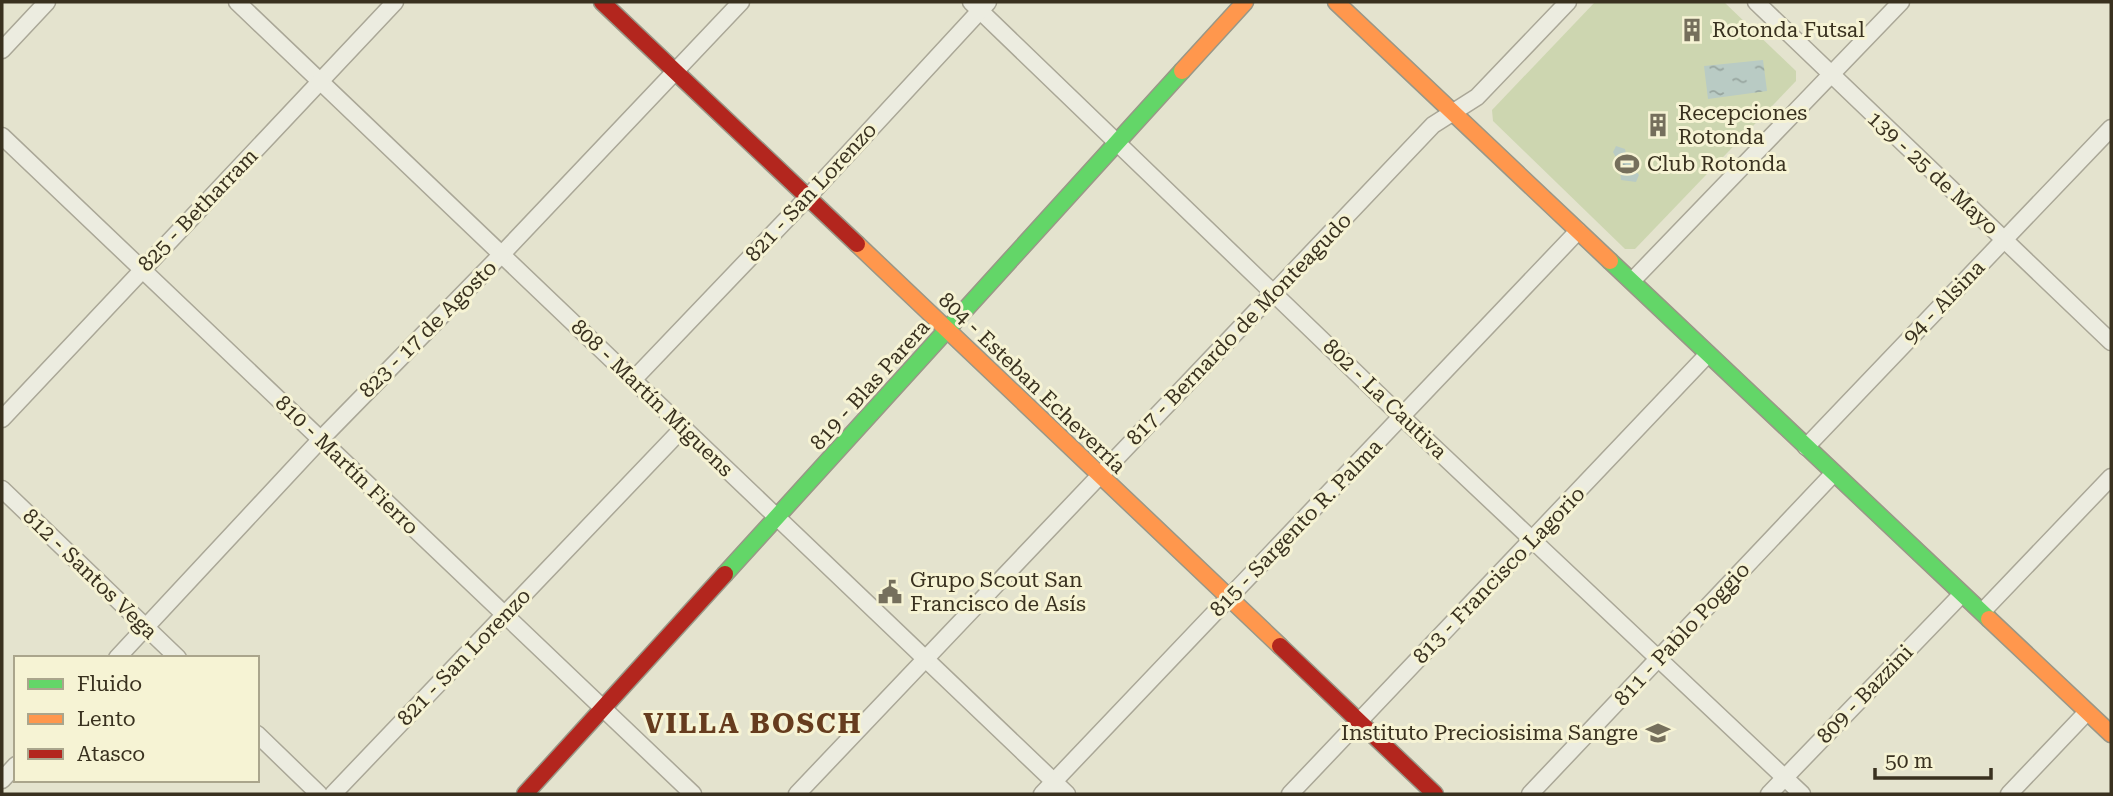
<svg xmlns="http://www.w3.org/2000/svg" width="2113" height="796" font-family="'Roboto Serif',serif">
<style>
.garden{fill:#cdd6b0}
.water{fill:url(#water-ripples)}
.lines{fill:none;stroke-linecap:round;stroke-linejoin:round}
.street-casing{stroke:#aaa797;stroke-width:19}
.fast-casing{stroke:#999787;stroke-width:19}
.slow-casing{stroke:#999787;stroke-width:19}
.jam-casing{stroke:#999787;stroke-width:19}
.street{stroke:#ecece0;stroke-width:16}
.fast{stroke:#63d668;stroke-width:16}
.slow{stroke:#ff974d;stroke-width:16}
.jam{stroke:#b3261e;stroke-width:16}
.labels{text-anchor:middle;dominant-baseline:central;stroke-width:6;stroke-linejoin:round;paint-order:stroke}
.poi-label{font-size:21px;fill:#39311f;stroke:#f6f3d4;text-anchor:start}
.street-label{font-size:21px;fill:#39311f;stroke:#f6f3d4}
.district-label{font-size:28px;font-weight:bold;letter-spacing:2px;fill:#663c1e;stroke:#f6f3d4}
</style>
<defs>
<pattern id="water-ripples" width="26" height="14" patternUnits="userSpaceOnUse" patternTransform="scale(1.75)"><rect width="26" height="14" fill="#b9cbc4"/><path d="M2 4q2-2 4 0t4 0M15 11q2-2 4 0t4 0" fill="none" stroke="#97a59f"/></pattern>
</defs>
<rect width="100%" height="100%" fill="#e4e3ce"/>
<polygon class="garden" points="1595,2 1724,2 1796,71 1796,81 1635,249 1625,249 1493,121 1492,110"/>
<g class="water">
<polygon points="1763,60 1767,91 1708,99 1704,66"/>
<polygon points="1616,146 1625,149 1627,159 1639,175 1636,182 1621,180 1619,163 1613,152"/>
</g>
<g class="lines">
<g class="street-casing">
<g id="street">
<polyline points="237,2 1067,794"/>
<polyline points="971,2 1402,417 1802,794"/>
<polyline points="1756,2 2111,342"/>
<polyline points="2,50 47,2"/>
<polyline points="2,136 693,794"/>
<polyline points="1632,281 1901,2"/>
<polyline points="633,380 807,198 988,2"/>
<polyline points="2,419 395,2"/>
<polyline points="1806,447 2111,128"/>
<polyline points="2,489 178,658"/>
<polyline points="1982,612 2111,477"/>
<polyline points="117,658 321,439 502,254 741,2"/>
<polyline points="257,734 319,794"/>
<polyline points="2,780 16,765"/>
<polyline points="333,794 681,430"/>
<polyline points="797,794 1433,125 1477,97 1568,2"/>
<polyline points="1042,794 1578,231"/>
<polyline points="1290,794 1708,354"/>
<polyline points="1530,794 1834,473"/>
<polyline points="1769,794 1962,594"/>
<polyline points="2009,794 2087,712"/>
</g>
</g>
<g class="fast-casing">
<g id="fast">
<polyline points="1610,261 1989,619"/>
<polyline points="725,574 1182,71"/>
</g>
</g>
<g class="slow-casing">
<g id="slow">
<polyline points="1336,2 1610,261"/>
<polyline points="1182,71 1245,2"/>
<polyline points="857,244 1280,646"/>
<polyline points="1989,619 2111,734"/>
</g>
</g>
<g class="jam-casing">
<g id="jam">
<polyline points="602,2 857,244"/>
<polyline points="1280,646 1435,794"/>
<polyline points="525,794 725,574"/>
</g>
</g>
<use href="#street" class="street"/>
<use href="#fast" class="fast"/>
<use href="#slow" class="slow"/>
<use href="#jam" class="jam"/>
</g>
<defs>
<g id="building-bare" transform="scale(1.89)"><path d="M-4-6H4V6H1V3H-1V6H-4ZM-2.5-4.3h1.7v1.8h-1.7ZM.8-4.3h1.7v1.8H.8ZM-2.5-1h1.7V.8h-1.7ZM.8-1h1.7V.8H.8Z" fill="#756f5c" stroke="#f6f3d4" stroke-width="2.5" paint-order="stroke"/></g>
<g id="stadium-bare" transform="scale(1.89)"><path d="M0-5a6.5 5 0 1 0 0 10a6.5 5 0 1 0 0-10ZM-3.5-1.8h7v3.6h-7Z" fill="#756f5c" stroke="#f6f3d4" stroke-width="2.5" paint-order="stroke"/></g>
<g id="civic-bare" transform="scale(1.89)"><path d="M-.6-6.5H3V-4.5H.6V-3L4-1V1h2V6H-6V1h2V-1L-.6-3ZM-1.2 2.5V6h2.4V2.5Z" fill="#756f5c" stroke="#f6f3d4" stroke-width="2.5" paint-order="stroke"/></g>
<g id="school-bare" transform="scale(1.89)"><path d="M0-5L7-2L0 1L-7-2ZM-4 1L0 2.5L4 1V4Q0 6-4 4Z" fill="#756f5c" stroke="#f6f3d4" stroke-width="2.5" paint-order="stroke"/></g>
</defs>
<g fill-rule="evenodd">
<use href="#building-bare" x="1692" y="30"/>
<use href="#building-bare" x="1658" y="125"/>
<use href="#stadium-bare" x="1627" y="164"/>
<use href="#civic-bare" x="890" y="592"/>
<use href="#school-bare" x="1658" y="733"/>
</g>
<g class="labels">
<g class="poi-label">
<text x="1712" y="30">Rotonda Futsal</text>
<text x="1678" y="113">Recepciones<tspan x="1678" dy="24">Rotonda</tspan></text>
<text x="1647" y="164">Club Rotonda</text>
<text x="910" y="580">Grupo Scout San<tspan x="910" dy="24">Francisco de Asís</tspan></text>
<text x="1638" y="733" text-anchor="end">Instituto Preciosisima Sangre</text>
</g>
<g class="street-label">
<text transform="translate(1933 173) rotate(43)">139 - 25 de Mayo</text>
<text transform="translate(811 192) rotate(-47)">821 - San Lorenzo</text>
<text transform="translate(198 210) rotate(-46)">825 - Betharram</text>
<text transform="translate(1944 302) rotate(-46)">94 - Alsina</text>
<text transform="translate(428 329) rotate(-45)">823 - 17 de Agosto</text>
<text transform="translate(1239 329) rotate(-46)">817 - Bernardo de Monteagudo</text>
<text transform="translate(1032 383) rotate(44)">804 - Esteban Echeverría</text>
<text transform="translate(870 385) rotate(-48)">819 - Blas Parera</text>
<text transform="translate(652 398) rotate(44)">808 - Martín Miguens</text>
<text transform="translate(1385 399) rotate(44)">802 - La Cautiva</text>
<text transform="translate(347 465) rotate(44)">810 - Martín Fierro</text>
<text transform="translate(1296 528) rotate(-46)">815 - Sargento R. Palma</text>
<text transform="translate(90 574) rotate(44)">812 - Santos Vega</text>
<text transform="translate(1499 575) rotate(-46)">813 - Francisco Lagorio</text>
<text transform="translate(1682 634) rotate(-47)">811 - Pablo Poggio</text>
<text transform="translate(464 657) rotate(-46)">821 - San Lorenzo</text>
<text transform="translate(1865 694) rotate(-46)">809 - Bazzini</text>
</g>
<g class="district-label">
<text x="753" y="723">VILLA BOSCH</text>
</g>
</g>
<rect width="2113" height="796" fill="none" stroke="#39311f" stroke-width="7"/>
<rect x="14" y="656" width="245" height="126" fill="#f6f3d4" stroke="#aaa58c" stroke-width="2"/>
<rect x="28" y="679" width="35" height="10" fill="#63d668" stroke="#aaa58c" stroke-width="2"/>
<text x="77" y="691" font-size="21" fill="#39311f">Fluido</text>
<rect x="28" y="714" width="35" height="10" fill="#ff974d" stroke="#aaa58c" stroke-width="2"/>
<text x="77" y="726" font-size="21" fill="#39311f">Lento</text>
<rect x="28" y="749" width="35" height="10" fill="#b3261e" stroke="#aaa58c" stroke-width="2"/>
<text x="77" y="761" font-size="21" fill="#39311f">Atasco</text>
<path d="M1875 768v10h116v-10" fill="none" stroke="#39311f" stroke-width="3.5"/>
<text x="1885" y="768" font-size="21" fill="#39311f" stroke="#f6f3d4" stroke-width="5" paint-order="stroke">50 m</text>
</svg>
